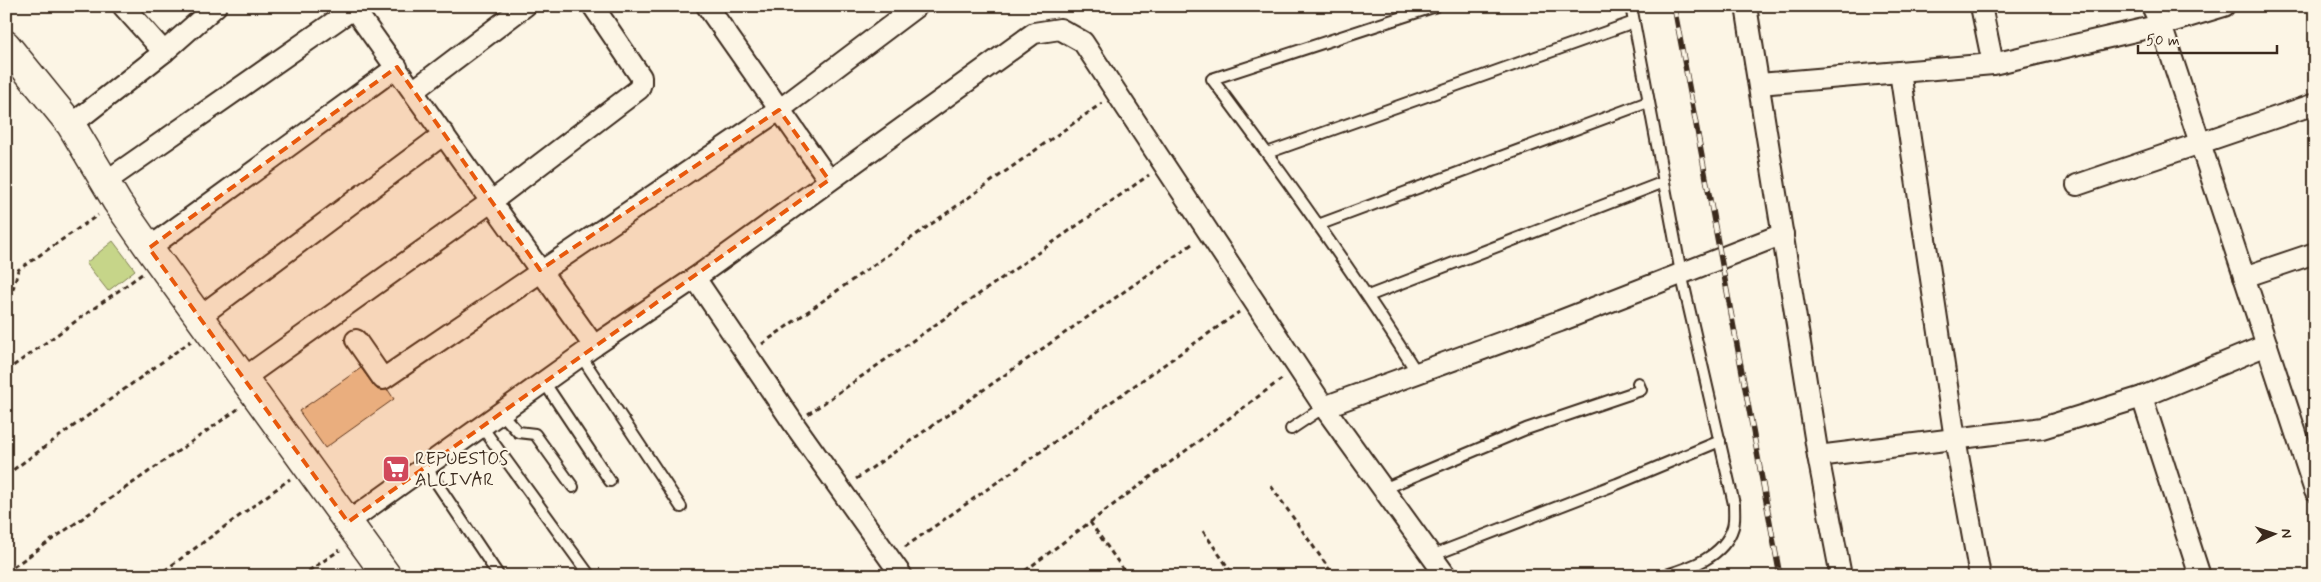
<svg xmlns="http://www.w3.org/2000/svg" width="2321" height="582" font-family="Mynerve,sans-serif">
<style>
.green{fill:#c6d589;stroke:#808054}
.building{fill:#ecc49b;stroke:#3b2a1e}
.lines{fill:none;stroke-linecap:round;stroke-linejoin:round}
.lane-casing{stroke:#3b2a1e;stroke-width:14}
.street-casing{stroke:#3b2a1e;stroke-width:24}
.secondary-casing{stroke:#3b2a1e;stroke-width:31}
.path{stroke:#3b2a1e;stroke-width:3;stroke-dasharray:5 4;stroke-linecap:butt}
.lane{stroke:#fcf5e5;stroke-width:10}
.street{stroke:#fcf5e5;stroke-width:20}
.secondary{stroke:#fcf5e5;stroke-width:28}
.rail-casing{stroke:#3b2a1e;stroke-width:5.5}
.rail{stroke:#fcf5e5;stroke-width:4;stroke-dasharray:11;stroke-linecap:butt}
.marked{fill:#e8590c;fill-opacity:0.2;stroke:#e8590c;stroke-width:4;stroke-dasharray:10 6;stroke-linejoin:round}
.labels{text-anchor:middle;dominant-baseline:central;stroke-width:4.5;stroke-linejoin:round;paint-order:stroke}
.poi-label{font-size:18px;fill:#3b2a1e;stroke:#fcf5e5;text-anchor:start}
</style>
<rect width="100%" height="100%" fill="#fcf5e5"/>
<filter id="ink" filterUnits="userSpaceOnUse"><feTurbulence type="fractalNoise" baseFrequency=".02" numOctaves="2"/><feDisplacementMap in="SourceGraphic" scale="10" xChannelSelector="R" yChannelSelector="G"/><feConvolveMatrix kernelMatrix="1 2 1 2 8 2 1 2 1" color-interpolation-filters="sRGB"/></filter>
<g filter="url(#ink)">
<polygon class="green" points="113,241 135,270 108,291 86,263"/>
<polygon class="building" points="361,368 374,386 378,390 388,390 394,399 325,448 299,411"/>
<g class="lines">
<g class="lane-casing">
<g id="lane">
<path d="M1631,6L1681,273L1734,504C1734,511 1735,520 1733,527C1724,557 1690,568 1663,576"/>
<polyline points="1267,153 1634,22"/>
<polyline points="1318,225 1648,102"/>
<polyline points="1368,296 1664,182"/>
<polyline points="581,356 681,507"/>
<path d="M1417,373C1354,272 1284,175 1212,79L1436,6"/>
<polyline points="544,382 610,481"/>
<polyline points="501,413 518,432 535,434 573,487"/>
<polyline points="482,427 590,576"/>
<polyline points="1291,429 1324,407"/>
<polyline points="426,467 499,576"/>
<polyline points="1383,489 1526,429 1641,390 1638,383"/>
<polyline points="1431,556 1617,484 1720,441"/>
</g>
</g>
<g class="street-casing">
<g id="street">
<polyline points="123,6 164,52"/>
<polyline points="352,6 594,346"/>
<polyline points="707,6 829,180"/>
<polyline points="1746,6 1818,456 1841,576"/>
<polyline points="1981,6 1993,64"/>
<polyline points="2152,6 2161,25 2315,491"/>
<polyline points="1900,72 1955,439 1980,576"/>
<polyline points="1759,84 1993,64 2161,25 2224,6"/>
<polyline points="413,91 525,6"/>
<polyline points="71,125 164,52 216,6"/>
<polyline points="105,182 357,6"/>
<polyline points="2077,185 2315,104"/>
<polyline points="149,248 397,67"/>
<polyline points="2244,277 2315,253"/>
<polyline points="695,278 794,424 902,576"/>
<polyline points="199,317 444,134"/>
<polyline points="356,340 383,379 779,110 917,6"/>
<polyline points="244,378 492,201 639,89 641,83 641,77 593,6"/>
<polyline points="2142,397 2200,576"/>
<polyline points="1324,407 1560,321 1783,234"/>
<polyline points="1818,456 2042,428 2142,397 2267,345"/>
<polyline points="348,522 594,346 695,278 1034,33 1060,29 1083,42 1324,407 1446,576"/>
</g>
</g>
<g class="secondary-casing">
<polyline id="secondary" points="6,45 71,125 117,202 149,248 387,576"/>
</g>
<g class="path">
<polyline points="6,316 18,270 98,215"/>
<polyline points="762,344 1102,103"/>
<polyline points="6,371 142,274"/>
<polyline points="808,414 1149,175"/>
<polyline points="6,475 191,341"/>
<polyline points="856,479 1195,242"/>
<polyline points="1271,486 1334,576"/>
<polyline points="1090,522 1128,576"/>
<polyline points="1203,531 1234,576"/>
<polyline points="905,547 1239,312"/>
<polyline points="6,572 238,409"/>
<polyline points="157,576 290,479"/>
<polyline points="301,576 340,550"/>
<polyline points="1018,576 1283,378"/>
</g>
<use href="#lane" class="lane"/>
<use href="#street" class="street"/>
<use href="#secondary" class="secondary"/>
<g class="rail-casing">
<polyline id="rail" points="1674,6 1780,576"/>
</g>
<use href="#rail" class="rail"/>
</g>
</g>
<path class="marked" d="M397,67L540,270L779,110L829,180L348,522L149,248Z"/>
<defs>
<g id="supermarket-square" transform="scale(1.4375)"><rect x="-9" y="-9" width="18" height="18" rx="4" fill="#d1495b" stroke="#fcf5e5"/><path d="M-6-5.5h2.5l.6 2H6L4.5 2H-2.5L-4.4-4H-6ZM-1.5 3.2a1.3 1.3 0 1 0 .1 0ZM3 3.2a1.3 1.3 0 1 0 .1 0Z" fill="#fff"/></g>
</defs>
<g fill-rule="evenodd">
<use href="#supermarket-square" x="396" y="469"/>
</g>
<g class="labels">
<g class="poi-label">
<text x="415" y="459">REPUESTOS<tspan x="415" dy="21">ALCIVAR</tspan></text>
</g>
</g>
<rect width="2321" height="582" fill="none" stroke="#fcf5e5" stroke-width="25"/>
<rect x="12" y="12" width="2296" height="557" fill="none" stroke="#3b2a1e" stroke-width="2" filter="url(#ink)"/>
<g transform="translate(2274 534) rotate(87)" stroke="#fcf5e5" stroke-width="4" paint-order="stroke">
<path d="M0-4L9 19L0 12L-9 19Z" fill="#3b2a1e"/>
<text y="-8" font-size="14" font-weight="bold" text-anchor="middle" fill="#3b2a1e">N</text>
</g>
<path d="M2138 45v8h139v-8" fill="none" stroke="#3b2a1e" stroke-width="2.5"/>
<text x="2146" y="45" font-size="15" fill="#3b2a1e" stroke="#fcf5e5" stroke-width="4" paint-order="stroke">50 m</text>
</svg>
